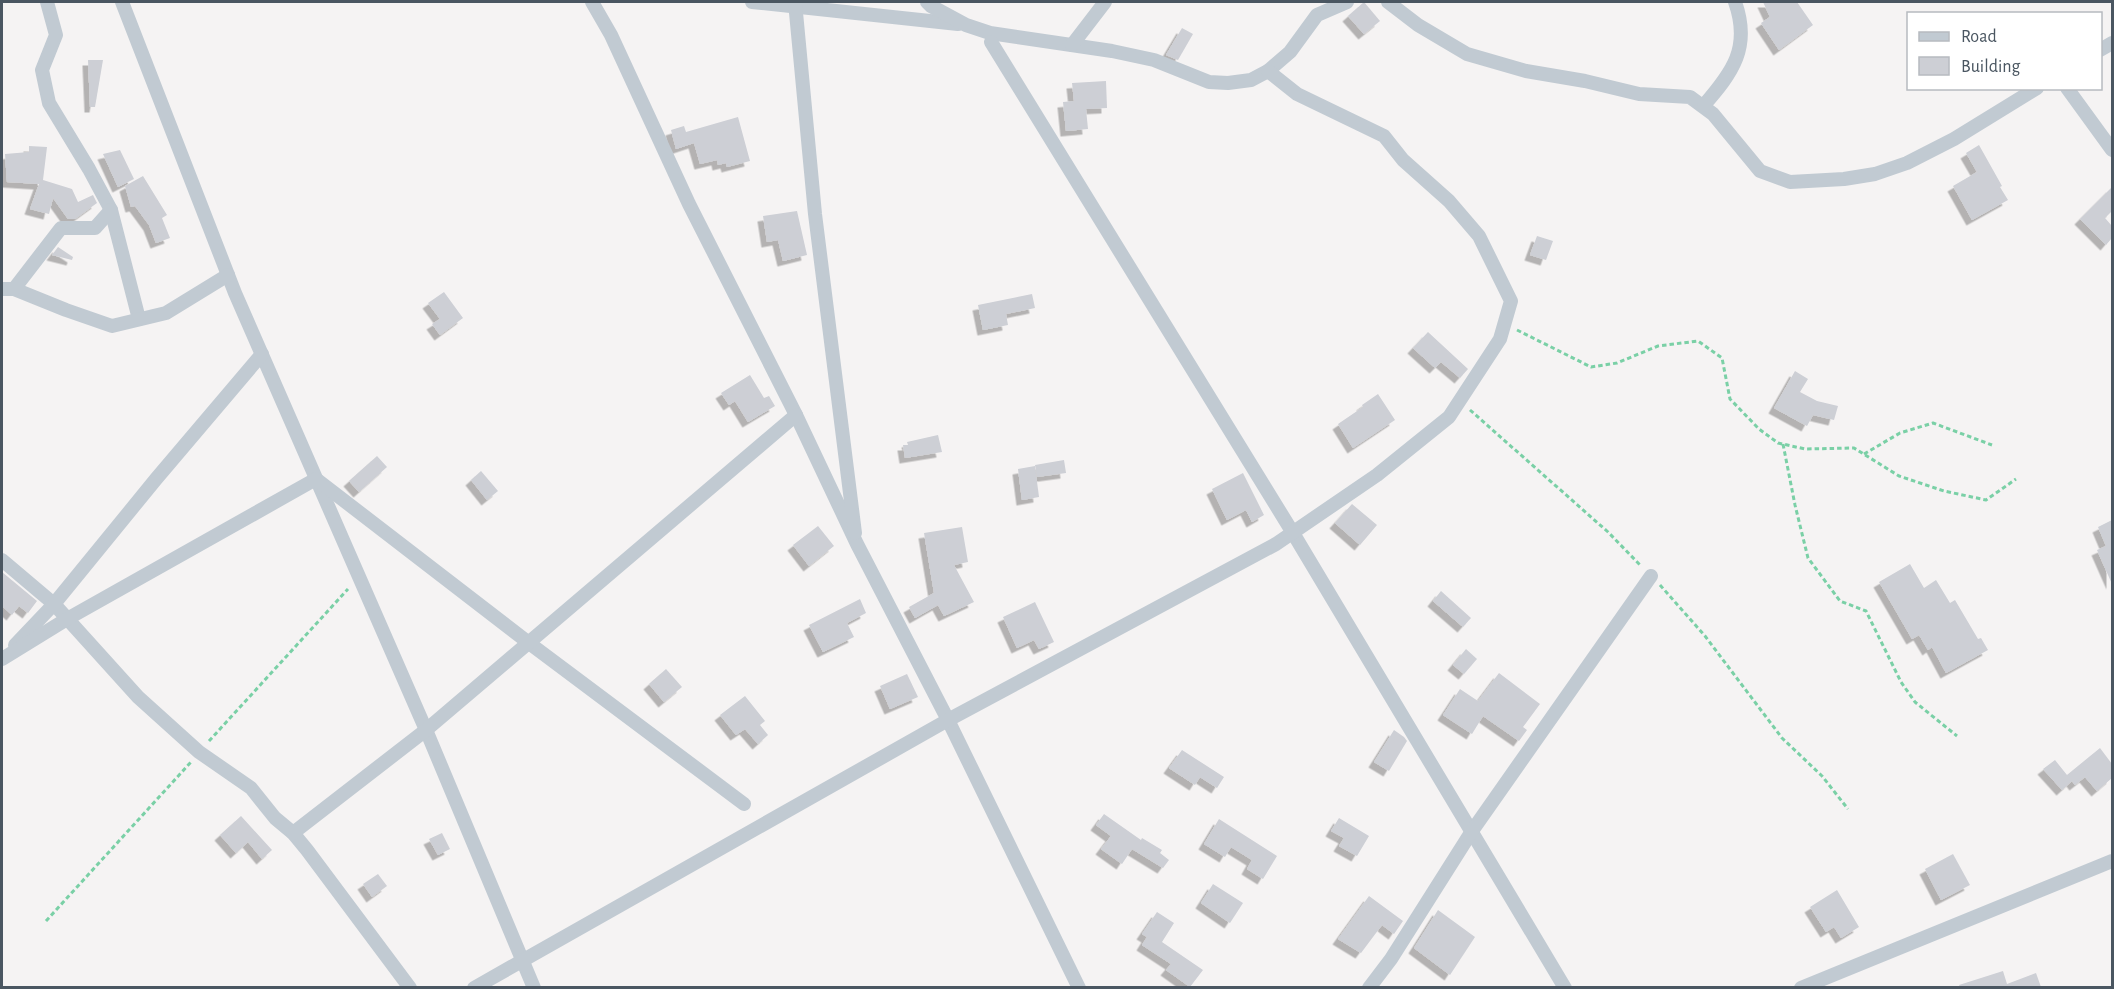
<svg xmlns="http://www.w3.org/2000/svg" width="2114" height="989" font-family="'Alegreya Sans',sans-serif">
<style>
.building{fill:#cdcfd5;filter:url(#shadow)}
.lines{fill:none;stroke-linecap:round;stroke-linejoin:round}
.path{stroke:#7ad0a6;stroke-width:3;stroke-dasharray:4.5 3;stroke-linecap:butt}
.minor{stroke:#c1cad2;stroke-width:14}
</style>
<defs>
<filter id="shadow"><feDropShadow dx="-5.5" dy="5.5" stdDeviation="0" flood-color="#0004"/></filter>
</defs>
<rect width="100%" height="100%" fill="#f5f3f3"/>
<g class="building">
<polygon points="1364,2 1380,21 1364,34 1348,16"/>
<polygon points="1763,2 1797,2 1813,25 1779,50 1761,23 1770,17"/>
<polygon points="1182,28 1193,34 1178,60 1166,55"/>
<polygon points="88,60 103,60 95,107 90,107"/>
<polygon points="1106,81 1107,108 1086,109 1088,129 1066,131 1063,102 1074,101 1072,83"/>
<polygon points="738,117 750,161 727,167 726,163 718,165 717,160 700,164 694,143 676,149 671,130 684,126 686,132"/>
<polygon points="1979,145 2002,186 2000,187 2008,200 1972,220 1953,186 1977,172 1966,153"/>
<polygon points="29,146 47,147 43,180 72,189 78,202 93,195 97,203 75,219 68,219 53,198 49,214 30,209 39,184 7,182 5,154 29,152"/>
<polygon points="120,150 134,179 118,187 103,154"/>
<polygon points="143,176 167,215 162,218 170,238 156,243 149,225 135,206 131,207 125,186"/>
<polygon points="2112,187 2112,211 2105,218 2112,226 2112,238 2106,245 2080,219"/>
<polygon points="797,211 807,255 783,261 778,240 767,242 763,216"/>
<polygon points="1537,236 1553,241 1546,260 1530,255"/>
<polygon points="58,247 73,257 72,260 52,255"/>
<polygon points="444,292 463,318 440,335 432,324 440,319 428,303"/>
<polygon points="1032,294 1035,308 1006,314 1008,325 983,330 978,305"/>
<polygon points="1428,332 1468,369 1460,378 1441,362 1435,368 1413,348"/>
<polygon points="1795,371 1808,379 1800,392 1817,401 1838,406 1834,420 1813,415 1807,426 1774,408"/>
<polygon points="750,375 764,398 769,396 775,406 748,422 735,401 729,405 721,393"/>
<polygon points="1378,394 1395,420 1353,448 1338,424 1363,407 1362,405"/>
<polygon points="938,435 942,452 905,458 903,445 908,445 907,442"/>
<polygon points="377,456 387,467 359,492 349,481"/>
<polygon points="1064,460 1066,473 1037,477 1035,465"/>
<polygon points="1035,466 1039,497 1022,500 1018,469"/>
<polygon points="481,471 498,491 487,500 471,480"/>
<polygon points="1243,473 1264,515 1252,522 1246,510 1227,520 1212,489"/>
<polygon points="1352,504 1377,525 1360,545 1335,523"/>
<polygon points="2112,520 2112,584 2097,550 2106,546 2098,527"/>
<polygon points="818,526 834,546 809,566 793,545"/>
<polygon points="962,527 968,562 954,565 974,602 944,616 938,605 915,618 909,607 934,593 924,533"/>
<polygon points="1910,564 1924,588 1936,580 1950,603 1955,600 1978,639 1981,638 1988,650 1946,673 1932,647 1928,650 1919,635 1912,639 1879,582"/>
<polygon points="2,572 37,601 28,613 19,606 12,615 2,606"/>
<polygon points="1441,591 1471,618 1463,627 1433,601"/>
<polygon points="860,599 866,613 847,623 854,637 823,652 809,625"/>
<polygon points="1035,602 1054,642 1039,649 1034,640 1017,648 1003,617"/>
<polygon points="1466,649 1477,659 1464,674 1453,665"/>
<polygon points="666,669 682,687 664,702 649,684"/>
<polygon points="1499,673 1540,704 1523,727 1527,730 1519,741 1483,716 1472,734 1443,715 1460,689 1478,701"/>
<polygon points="907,674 918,697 890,709 880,686"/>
<polygon points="745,696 765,721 760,725 768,735 758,744 745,729 736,735 720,715"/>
<polygon points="1394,730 1404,737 1407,741 1389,771 1374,762"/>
<polygon points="2100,748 2112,764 2112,778 2097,791 2085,777 2075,785 2072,781 2062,790 2043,769 2055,760 2067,775"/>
<polygon points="1182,750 1224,777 1217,788 1200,777 1195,785 1169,768"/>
<polygon points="1104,814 1141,840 1142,838 1162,850 1160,853 1169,860 1163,868 1132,849 1122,864 1101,849 1111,836 1096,825"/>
<polygon points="241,816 272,850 262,859 248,842 236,853 220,835"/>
<polygon points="1339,818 1369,836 1357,856 1339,846 1344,838 1331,831"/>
<polygon points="1219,819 1277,856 1263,879 1247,869 1252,860 1231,847 1225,857 1204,844"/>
<polygon points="442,833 450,849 438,855 429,839"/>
<polygon points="1953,854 1970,885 1941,900 1925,869"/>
<polygon points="378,874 387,886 372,897 363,884"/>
<polygon points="1213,884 1243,903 1230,923 1201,903"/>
<polygon points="1837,890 1859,927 1841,938 1834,927 1826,932 1810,907"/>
<polygon points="1369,896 1403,921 1394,934 1382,925 1361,953 1338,939"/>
<polygon points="1438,910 1475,937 1450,975 1414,948"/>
<polygon points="1157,912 1174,923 1162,942 1203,970 1190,987 1166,970 1171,964 1142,945 1147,937 1142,934"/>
<polygon points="2003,971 2007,984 2036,973 2041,987 1960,987 1959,985"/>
</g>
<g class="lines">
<g class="path">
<polyline points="1517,330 1591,367 1617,363 1658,346 1698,341 1722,358 1730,399 1759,429 1778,443 1805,449 1854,448 1899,476 1944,491 1986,500 2016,479"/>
<polyline points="1470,410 1608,532 1641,566"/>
<polyline points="1783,444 1795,505 1808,558 1840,601 1866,611 1901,682 1915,702 1957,736"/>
<polyline points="1864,454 1900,433 1933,423 1992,445"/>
<polyline points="1660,585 1705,636 1782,738 1822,776 1848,809"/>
<polyline points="209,741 348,589"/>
<polyline points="46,921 191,762"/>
</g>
<g class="minor">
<polyline points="47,2 56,35 42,70 49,103 89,169 111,210 139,319"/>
<polyline points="122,2 235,293 426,730 534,988"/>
<polyline points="592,2 611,35 689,204 796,415 857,544 948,720 1079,988"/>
<polyline points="752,2 958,24"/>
<polyline points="795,2 815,214 855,533"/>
<polyline points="927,2 931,6 966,25 990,33 1112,51 1154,60 1209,82 1228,83 1251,80 1268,71 1290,52 1317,15 1347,2"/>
<polyline points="1388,2 1418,25 1467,54 1526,71 1585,81 1639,94 1690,97 1713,114 1760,171 1790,182 1844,179 1875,174 1907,163 1954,139 2037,88"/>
<polyline points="991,42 1293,533 1565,988"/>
<polyline points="1072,45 1105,2"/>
<polyline points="2100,50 2112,43"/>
<polyline points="2067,88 2112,150"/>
<path d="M1704,105C1733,72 1751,47 1735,2"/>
<polyline points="2,289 14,289 66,310 112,326 166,313 228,275"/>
<polyline points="14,289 61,228 95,228 111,210"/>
<polyline points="2,560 54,604 138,697 199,752 251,788 275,818 293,833 307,850 410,988"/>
<polyline points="15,645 54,604 156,479 262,354"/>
<polyline points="2,659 67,619 316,479 529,643 744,804"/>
<polyline points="293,833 426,730 796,415"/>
<polyline points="474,988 948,720 1276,544 1377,475 1449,417 1500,339 1511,301 1479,236 1449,201 1403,160 1384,136 1297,94 1268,71"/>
<polyline points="1369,988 1391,959 1472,831 1651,576"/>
<polyline points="1801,988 2112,861"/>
</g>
</g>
<rect width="2114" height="989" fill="none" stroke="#4a5661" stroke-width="6"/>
<rect x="1907" y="12" width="195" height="78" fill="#ffffff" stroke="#b7bbc0" stroke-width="1.5"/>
<rect x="1919" y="32" width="30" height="9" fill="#c1cad2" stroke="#b7bbc0" stroke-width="1.5"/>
<text x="1961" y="42" font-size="18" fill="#4a5661">Road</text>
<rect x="1919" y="57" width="30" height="18" fill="#cdcfd5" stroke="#b7bbc0" stroke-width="1.5"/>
<text x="1961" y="72" font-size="18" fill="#4a5661">Building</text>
</svg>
